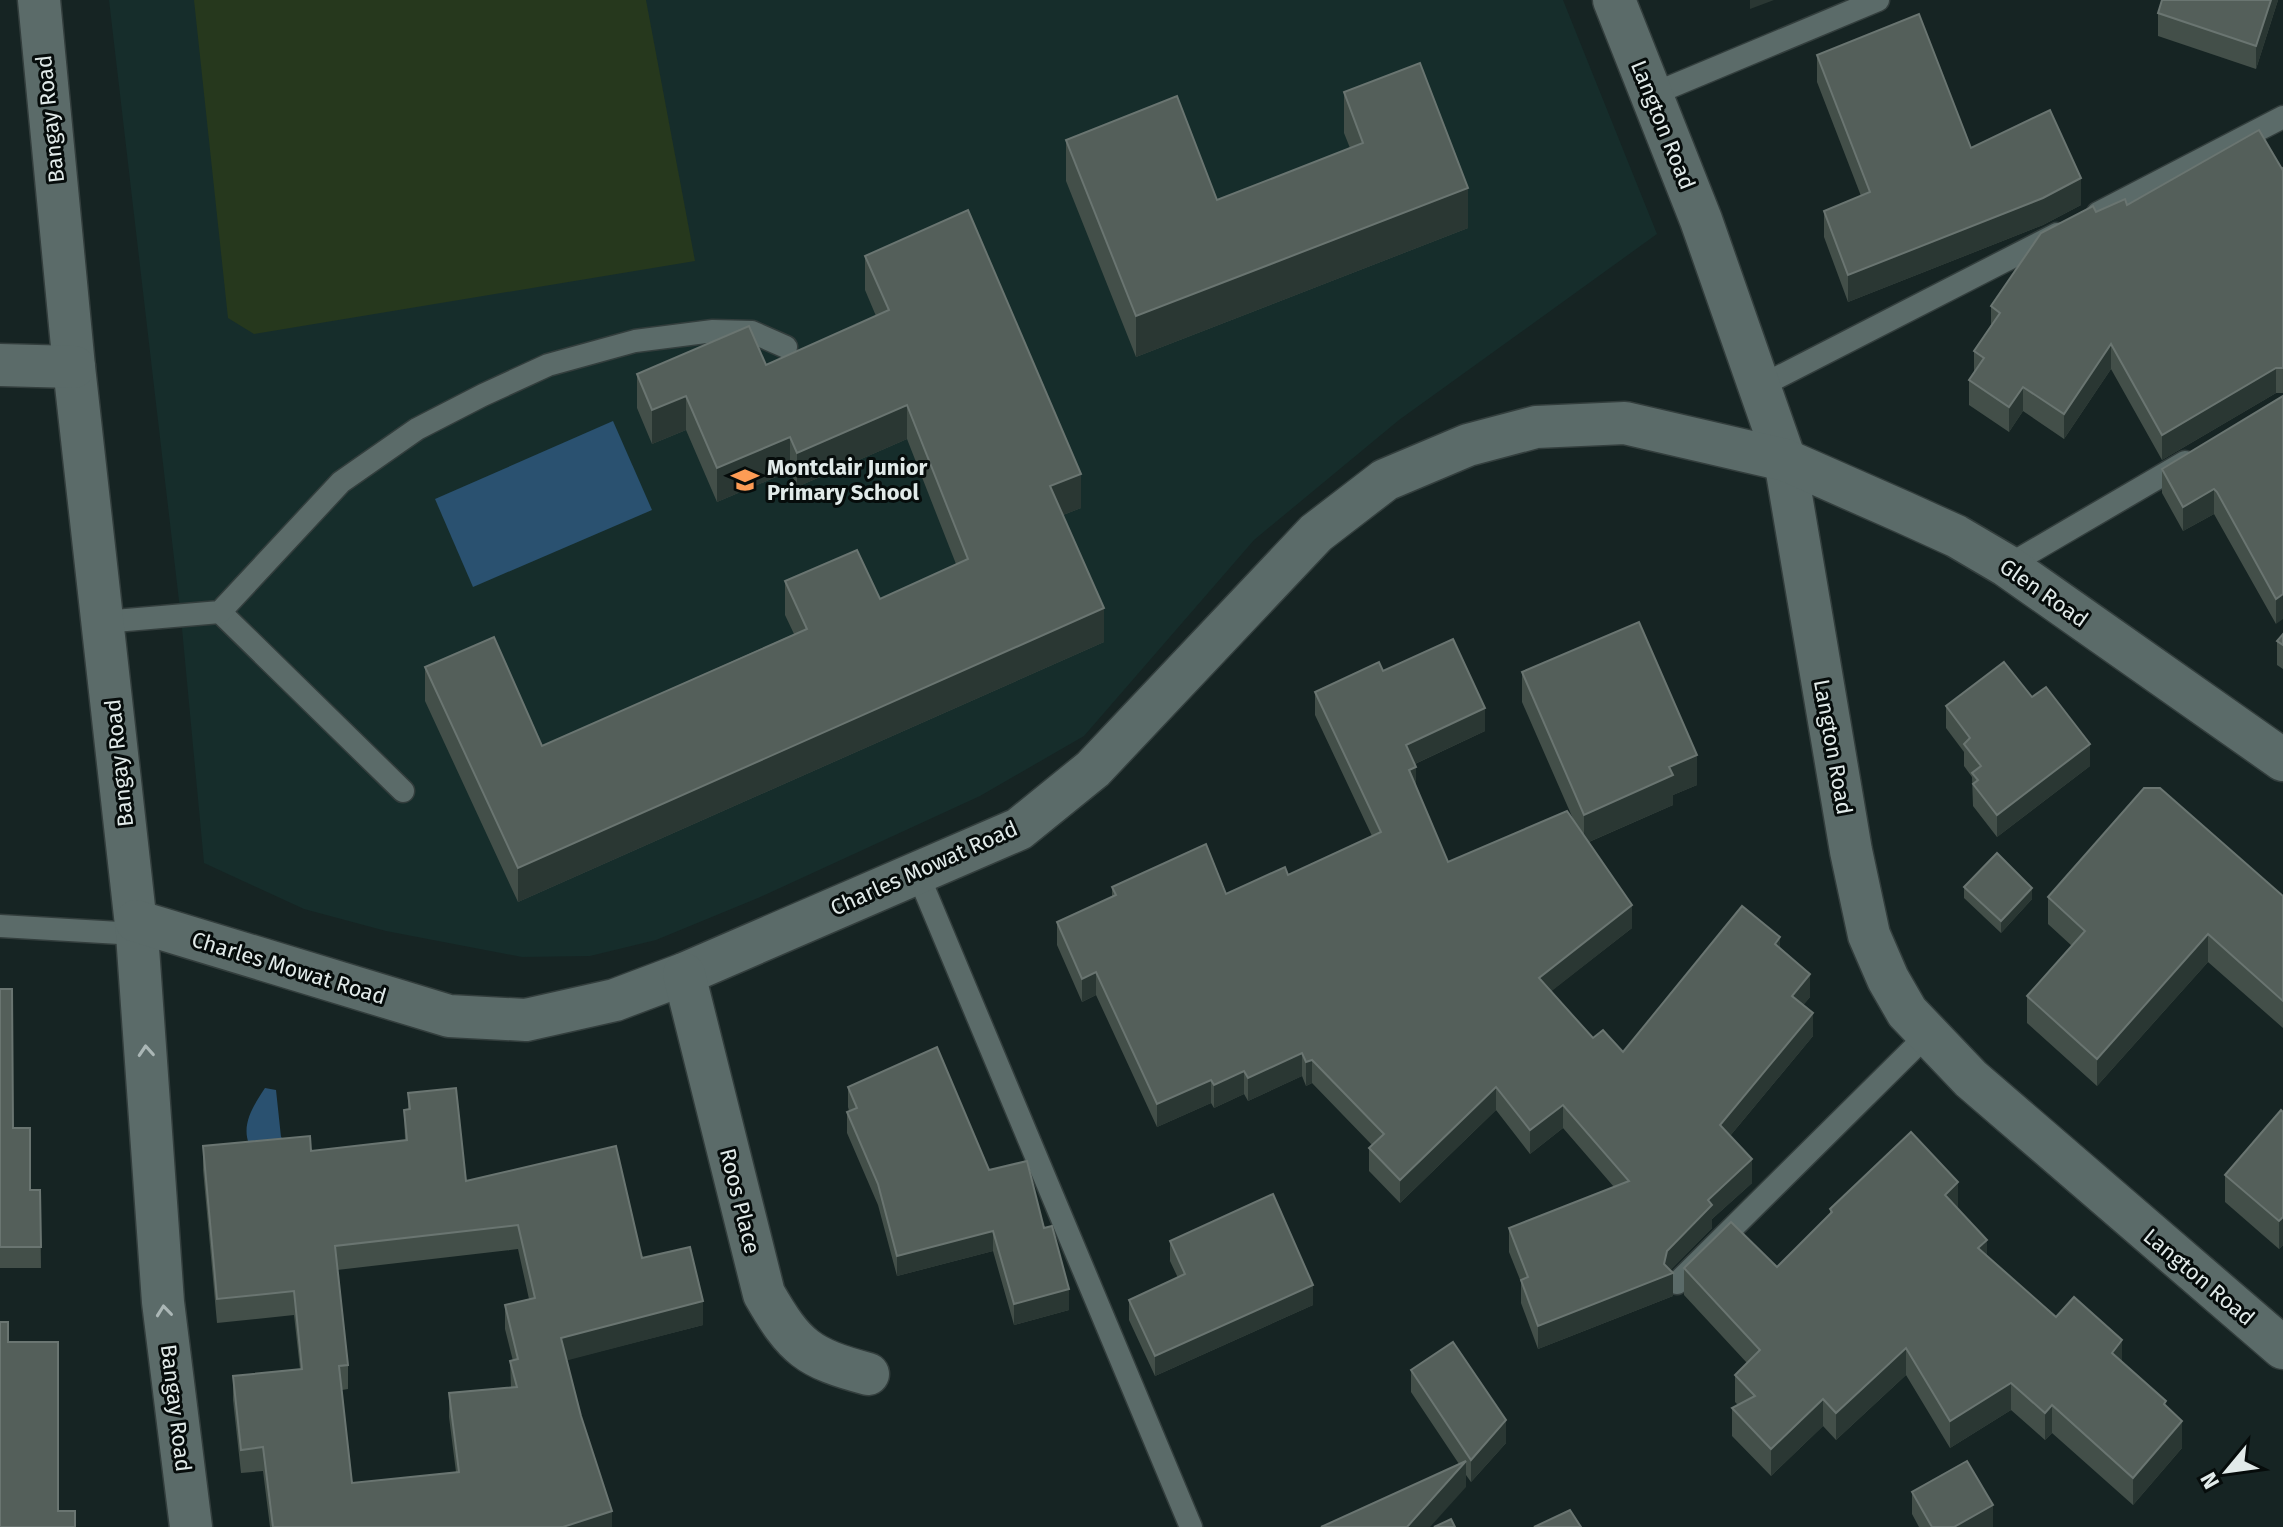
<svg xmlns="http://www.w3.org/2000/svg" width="2283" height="1527" font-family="'Fira Sans',sans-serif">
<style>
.built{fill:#162d2b}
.green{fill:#26381d}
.water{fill:#2a5170}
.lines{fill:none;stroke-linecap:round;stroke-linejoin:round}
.service-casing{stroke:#333e3d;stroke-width:25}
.minor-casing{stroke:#333e3d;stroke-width:45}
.service{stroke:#5b6b69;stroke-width:22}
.minor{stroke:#5b6b69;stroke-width:42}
.wall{fill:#434f49;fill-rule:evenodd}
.shaded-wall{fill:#2a3733}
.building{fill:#545f5a;stroke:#6a7571;stroke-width:2;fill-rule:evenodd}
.oneway{stroke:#abb7b6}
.labels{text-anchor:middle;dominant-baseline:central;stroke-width:6;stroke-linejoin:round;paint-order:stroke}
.street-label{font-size:22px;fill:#e1eae9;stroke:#060c0b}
.poi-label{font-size:22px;font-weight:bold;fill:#e1eae9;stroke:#060c0b;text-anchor:start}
</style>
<rect width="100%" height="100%" fill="#162423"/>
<polygon class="built" points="109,0 1563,0 1657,234 1399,420 1254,540 1084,736 980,796 758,898 656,940 590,956 522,957 386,931 304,909 204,863 181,618"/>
<polygon class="green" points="194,0 646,0 695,261 254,334 228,318"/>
<g class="water">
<polygon points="613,421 652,510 473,587 435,499"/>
<path d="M265,1088L276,1090L281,1137L290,1146L249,1144C241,1124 254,1105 265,1088Z"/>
</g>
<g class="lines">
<g class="service-casing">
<g id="service">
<polyline points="1651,95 1878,0"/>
<polyline points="2098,213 2283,117"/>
<polyline points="1759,387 2057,234"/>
<polyline points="2007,566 2185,462"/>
<polyline points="220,612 403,791"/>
<polyline points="103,622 220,612 341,482 417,429 483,395 548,365 635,341 713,331 752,332 786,347"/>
<polyline points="917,872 1191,1527"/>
<polyline points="0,926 137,934"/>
<polyline points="1677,1283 1928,1034"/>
</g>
</g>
<g class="minor-casing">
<g id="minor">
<polyline points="39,0 74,367 137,934 163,1302 191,1527"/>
<polyline points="1614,0 1701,220 1785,460 1851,851 1869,935 1888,979 1907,1012 1971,1079 2283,1348"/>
<polyline points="0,365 74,367"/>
<polyline points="136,921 449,1016 526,1020 615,1000 684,974 1019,829 1093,769 1316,533 1385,480 1468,445 1536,427 1625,423 1785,460 1903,512 1956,536 2007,566 2283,760"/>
<path d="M684,974L764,1294C795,1348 808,1358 868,1374"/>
</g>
</g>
<use href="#service" class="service"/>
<use href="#minor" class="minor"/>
</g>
<g class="wall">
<polygon points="2162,0 2278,0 2256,69 2158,36 2158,13"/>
<polygon points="1817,55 1971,148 2081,205 2043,225 1848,302 1824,237 1824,211 1861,196 1817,82"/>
<polygon points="1344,92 1468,228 1136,357 1066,181 1066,140 1217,200 1350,148 1344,133"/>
<polygon points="2283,168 2283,393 2276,393 2162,460 2111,369 2064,439 2023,411 2009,432 1969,405 1969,380 1974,374 1974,351 1991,325 1991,306 2096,212"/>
<polygon points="865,256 1081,508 1063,515 1104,642 518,902 425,701 425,667 542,746 794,634 785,615 785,581 880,599 956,564 907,439 797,487 790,471 717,502 686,430 652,444 637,408 637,374 766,365 876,316 865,290"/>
<polygon points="2283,396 2276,624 2214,514 2183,531 2162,493 2162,469"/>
<polygon points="2283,634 2283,669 2277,665 2277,641"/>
<polygon points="1383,671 1485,731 1415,764 1416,786 1448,862 1574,821 1522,702 1522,672 1697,785 1673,795 1673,805 1589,842 1632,928 1551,991 1593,1038 1623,1052 1780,948 1810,997 1803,1005 1813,1036 1730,1136 1752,1183 1712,1219 1712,1228 1670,1270 1673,1296 1538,1349 1521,1303 1521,1282 1509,1252 1509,1228 1614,1187 1563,1128 1530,1154 1496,1110 1400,1203 1369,1171 1369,1148 1372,1145 1312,1083 1306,1086 1302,1076 1248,1101 1244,1094 1214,1108 1211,1103 1157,1127 1096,995 1082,1002 1057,945 1057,922 1112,897 1112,887 1226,894 1288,875 1372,836 1315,715 1315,692"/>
<polygon points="1946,706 2090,766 1997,837 1973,806 1972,777 1964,766 1964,752 1946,728"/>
<polygon points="1964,887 2032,899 2001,933 1964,898"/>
<polygon points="2283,896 2283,1028 2208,962 2097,1086 2027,1023 2027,996 2072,946 2048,924 2048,897"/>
<polygon points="0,989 13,1128 30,1190 40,1190 41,1268 0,1268"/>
<polygon points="848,1087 989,1170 1044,1228 1069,1310 1014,1325 993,1251 897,1276 878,1205 847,1133 847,1112 849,1111 848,1107"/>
<path d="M408,1093L466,1181L642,1258L703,1325L566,1360L612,1527H270L263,1471L241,1473L233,1400V1376L300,1369L294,1315L217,1323L203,1170V1146L311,1151L405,1140L404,1110H408ZM518,1249L529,1299L505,1305V1329L513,1361H510L511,1387L449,1393V1417L456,1472L352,1483L342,1390L348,1389V1365L337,1270Z"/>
<polygon points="2283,1112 2283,1245 2279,1249 2225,1202 2225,1175"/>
<polygon points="1830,1209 1958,1209 1987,1256 2056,1317 2122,1362 2166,1406 2182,1448 2133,1505 2052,1433 2045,1440 2011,1410 1950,1448 1906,1375 1836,1440 1823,1426 1771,1476 1732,1436 1732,1408 1738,1405 1735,1402 1735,1375 1747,1363 1684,1295 1684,1268 1777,1267 1830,1214"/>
<polygon points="1170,1241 1313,1305 1155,1376 1129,1320 1129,1300 1178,1278 1170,1261"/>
<polygon points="1411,1370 1506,1443 1471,1482 1466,1475 1466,1487 1459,1464 1411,1392"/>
<polygon points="1912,1492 1993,1527 1919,1527 1912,1514"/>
</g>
<g class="shaded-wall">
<polygon points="1750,0 1774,0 1750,9"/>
<polygon points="2271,0 2278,0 2256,69 2256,46"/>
<polygon points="2081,178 2081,205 2043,225 1848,302 1848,275"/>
<polygon points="1468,188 1468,228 1136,357 1136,316"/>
<polygon points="2111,344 2111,369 2064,439 2064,414"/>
<polygon points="2276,368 2276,393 2162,460 2162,435"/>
<polygon points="2023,387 2023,411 2009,432 2009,407"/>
<polygon points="686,396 686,430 652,444 652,410"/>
<polygon points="907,405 907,439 797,487 797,453"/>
<polygon points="790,437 790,471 717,502 717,468"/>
<polygon points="1081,474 1081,508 1050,520 1050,486"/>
<polygon points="2214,489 2214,514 2183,531 2183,507"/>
<polygon points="2283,594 2283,619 2276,624 2276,599"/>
<polygon points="1104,608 1104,642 518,902 518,868"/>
<polygon points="1485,708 1485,731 1406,768 1406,745"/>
<polygon points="2090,744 2090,766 1997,837 1997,815"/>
<polygon points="1697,755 1697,785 1673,795 1673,805 1584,844 1584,815 1669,767"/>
<polygon points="1416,767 1416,790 1409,770"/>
<polygon points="2032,888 2032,899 2001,933 2001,921"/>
<polygon points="1632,905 1632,928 1539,1001 1539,978"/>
<polygon points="2208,934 2208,962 2097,1086 2097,1059"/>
<polygon points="1780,937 1780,960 1775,944"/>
<polygon points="1096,972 1096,995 1082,1002 1082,979"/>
<polygon points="1810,974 1810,997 1792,1019 1792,996"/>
<polygon points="1813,1013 1813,1036 1720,1148 1720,1125"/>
<polygon points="1302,1053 1302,1076 1248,1101 1248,1078"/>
<polygon points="1312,1060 1312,1083 1306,1086 1306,1062"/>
<polygon points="1244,1071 1244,1094 1214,1108 1214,1085"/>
<polygon points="1211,1080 1211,1103 1157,1127 1157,1104"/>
<polygon points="1496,1087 1496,1110 1400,1203 1400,1180"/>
<polygon points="1563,1105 1563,1128 1530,1154 1530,1130"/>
<polygon points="1752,1159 1752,1183 1712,1219 1712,1228 1667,1274 1673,1273 1673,1296 1538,1349 1538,1326 1664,1264 1667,1251 1708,1200"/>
<polygon points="1958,1182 1958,1209 1945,1195"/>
<polygon points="2283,1217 2283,1245 2279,1249 2279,1221"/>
<polygon points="993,1231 993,1251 897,1276 897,1256"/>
<polygon points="1987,1240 1987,1267 1978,1248"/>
<polygon points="1313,1285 1313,1305 1155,1376 1155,1356"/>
<polygon points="1069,1289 1069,1310 1014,1325 1014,1304"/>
<polygon points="703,1301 703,1325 561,1362 561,1338"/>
<polygon points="2122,1340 2122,1367 2112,1353"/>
<polygon points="1906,1348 1906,1375 1836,1440 1836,1413"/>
<polygon points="2011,1383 2011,1410 1950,1448 1950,1421"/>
<polygon points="1823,1399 1823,1426 1771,1476 1771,1449"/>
<polygon points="2052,1405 2052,1433 2045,1440 2045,1413"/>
<polygon points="1506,1420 1506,1443 1471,1482 1471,1460"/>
<polygon points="2182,1421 2182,1448 2133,1505 2133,1478"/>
<polygon points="1466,1461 1466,1487 1430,1527 1407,1527"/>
<polygon points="1993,1505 1993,1527 1954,1527"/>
<polygon points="612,1511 612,1527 563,1527"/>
</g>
<g class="building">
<polygon points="2162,0 2271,0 2256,46 2158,13"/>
<polygon points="1919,14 1971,148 2050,110 2081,178 2043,198 1848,275 1824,211 1870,192 1817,55"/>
<polygon points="1420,63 1468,188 1136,316 1066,140 1177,96 1217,200 1363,143 1344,92"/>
<polygon points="2259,130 2282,169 2283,168 2283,368 2276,368 2162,435 2111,344 2064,414 2023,387 2009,407 1969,380 1984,358 1974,351 2000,313 1991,306 2041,233 2093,206 2096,212 2125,199 2127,205"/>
<polygon points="968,210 1081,474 1050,486 1104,608 518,868 425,667 494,637 542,746 807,629 785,581 857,550 880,599 968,559 907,405 797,453 790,437 717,468 686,396 652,410 637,374 749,326 766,365 889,310 865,256"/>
<polygon points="2283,396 2283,594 2276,599 2217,492 2214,489 2183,507 2162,469"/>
<polygon points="1639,622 1697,755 1669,767 1673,775 1584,815 1522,672"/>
<polygon points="2283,634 2283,645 2277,641"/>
<polygon points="1453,639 1485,708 1406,745 1416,767 1409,770 1448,862 1567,811 1632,905 1539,978 1593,1038 1603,1030 1623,1052 1742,906 1780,937 1775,944 1810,974 1792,996 1813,1013 1720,1125 1752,1159 1708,1200 1712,1205 1667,1251 1664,1264 1673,1273 1538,1326 1521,1280 1528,1277 1509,1228 1629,1181 1563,1105 1530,1130 1496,1087 1400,1180 1369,1148 1384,1134 1312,1060 1306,1062 1302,1053 1248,1078 1244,1071 1214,1085 1211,1080 1157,1104 1096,972 1082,979 1057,922 1116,895 1112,887 1206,844 1226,894 1285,867 1288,875 1381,832 1315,692 1379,662 1383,671"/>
<polygon points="2004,662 2032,697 2046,687 2090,744 1997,815 1973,784 1978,780 1972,773 1981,766 1964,744 1970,738 1946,706"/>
<polygon points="2144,788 2160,788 2283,896 2283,1001 2208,934 2097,1059 2027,996 2085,931 2048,897"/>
<polygon points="1997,853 2032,888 2001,921 1964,887"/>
<polygon points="0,989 12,989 13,1128 30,1128 30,1190 40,1190 41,1247 0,1247"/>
<polygon points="937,1047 989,1170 1027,1161 1044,1228 1052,1226 1069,1289 1014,1304 993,1231 897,1256 878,1184 847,1112 857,1108 848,1087"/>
<path d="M456,1088L466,1181L616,1146L642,1258L690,1247L703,1301L561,1338L581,1416L612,1511L563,1527H273L263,1447L241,1450L233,1376L302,1369L294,1291L217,1299L203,1146L310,1136L311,1151L407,1140L404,1110L410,1109L408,1093ZM518,1225L535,1298L505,1305L518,1359L510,1361L517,1387L449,1393L459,1472L352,1483L339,1366L348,1365L335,1246Z"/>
<polygon points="2281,1110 2283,1112 2283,1217 2279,1221 2225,1175"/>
<polygon points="1911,1132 1958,1182 1945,1195 1987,1240 1978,1248 2056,1317 2074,1297 2122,1340 2112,1353 2166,1401 2164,1404 2182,1421 2133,1478 2052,1405 2045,1413 2011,1383 1950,1421 1906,1348 1836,1413 1823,1399 1771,1449 1732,1408 1755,1396 1735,1375 1760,1350 1684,1268 1731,1222 1777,1267 1832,1212 1830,1209"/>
<polygon points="1273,1194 1313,1285 1155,1356 1129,1300 1185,1274 1170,1241"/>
<polygon points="0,1322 8,1322 8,1342 58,1342 58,1511 75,1511 75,1527 0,1527"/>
<polygon points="1453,1342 1506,1420 1471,1460 1411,1370"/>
<polygon points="1466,1461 1407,1527 1321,1527"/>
<polygon points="1967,1461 1993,1505 1954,1527 1932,1527 1912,1492"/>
<polygon points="1570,1510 1581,1527 1534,1527"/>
<polygon points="1451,1519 1455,1527 1434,1527"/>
</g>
<defs><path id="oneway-chevron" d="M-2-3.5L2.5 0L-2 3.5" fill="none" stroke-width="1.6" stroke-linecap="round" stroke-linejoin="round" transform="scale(2)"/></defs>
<g class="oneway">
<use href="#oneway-chevron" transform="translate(146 1051) rotate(-94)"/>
<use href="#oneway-chevron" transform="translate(164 1311) rotate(-96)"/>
</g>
<defs>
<g id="school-bare" transform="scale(2.16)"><path d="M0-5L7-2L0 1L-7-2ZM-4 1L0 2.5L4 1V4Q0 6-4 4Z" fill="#fd9c55" stroke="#060c0b" stroke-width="2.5" paint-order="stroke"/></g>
</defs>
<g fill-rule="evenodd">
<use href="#school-bare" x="745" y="480"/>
</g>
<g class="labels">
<g class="street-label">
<text transform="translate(50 119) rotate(-96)">Bangay Road</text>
<text transform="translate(1663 125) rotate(68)">Langton Road</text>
<text transform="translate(2044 593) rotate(35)">Glen Road</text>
<text transform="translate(1833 747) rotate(80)">Langton Road</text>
<text transform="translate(119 763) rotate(-96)">Bangay Road</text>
<text transform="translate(924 868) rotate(-24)">Charles Mowat Road</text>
<text transform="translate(289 968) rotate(17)">Charles Mowat Road</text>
<text transform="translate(740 1201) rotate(76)">Roos Place</text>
<text transform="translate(2199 1277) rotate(40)">Langton Road</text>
<text transform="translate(176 1408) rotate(83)">Bangay Road</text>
</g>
<g class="poi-label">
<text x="767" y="467">Montclair Junior<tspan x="767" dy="25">Primary School</tspan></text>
</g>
</g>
<g transform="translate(2227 1471) rotate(241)" stroke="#060c0b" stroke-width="6" paint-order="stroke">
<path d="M0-6L14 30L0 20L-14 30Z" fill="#e1eae9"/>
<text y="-12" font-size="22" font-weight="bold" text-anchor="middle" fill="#e1eae9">N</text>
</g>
</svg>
